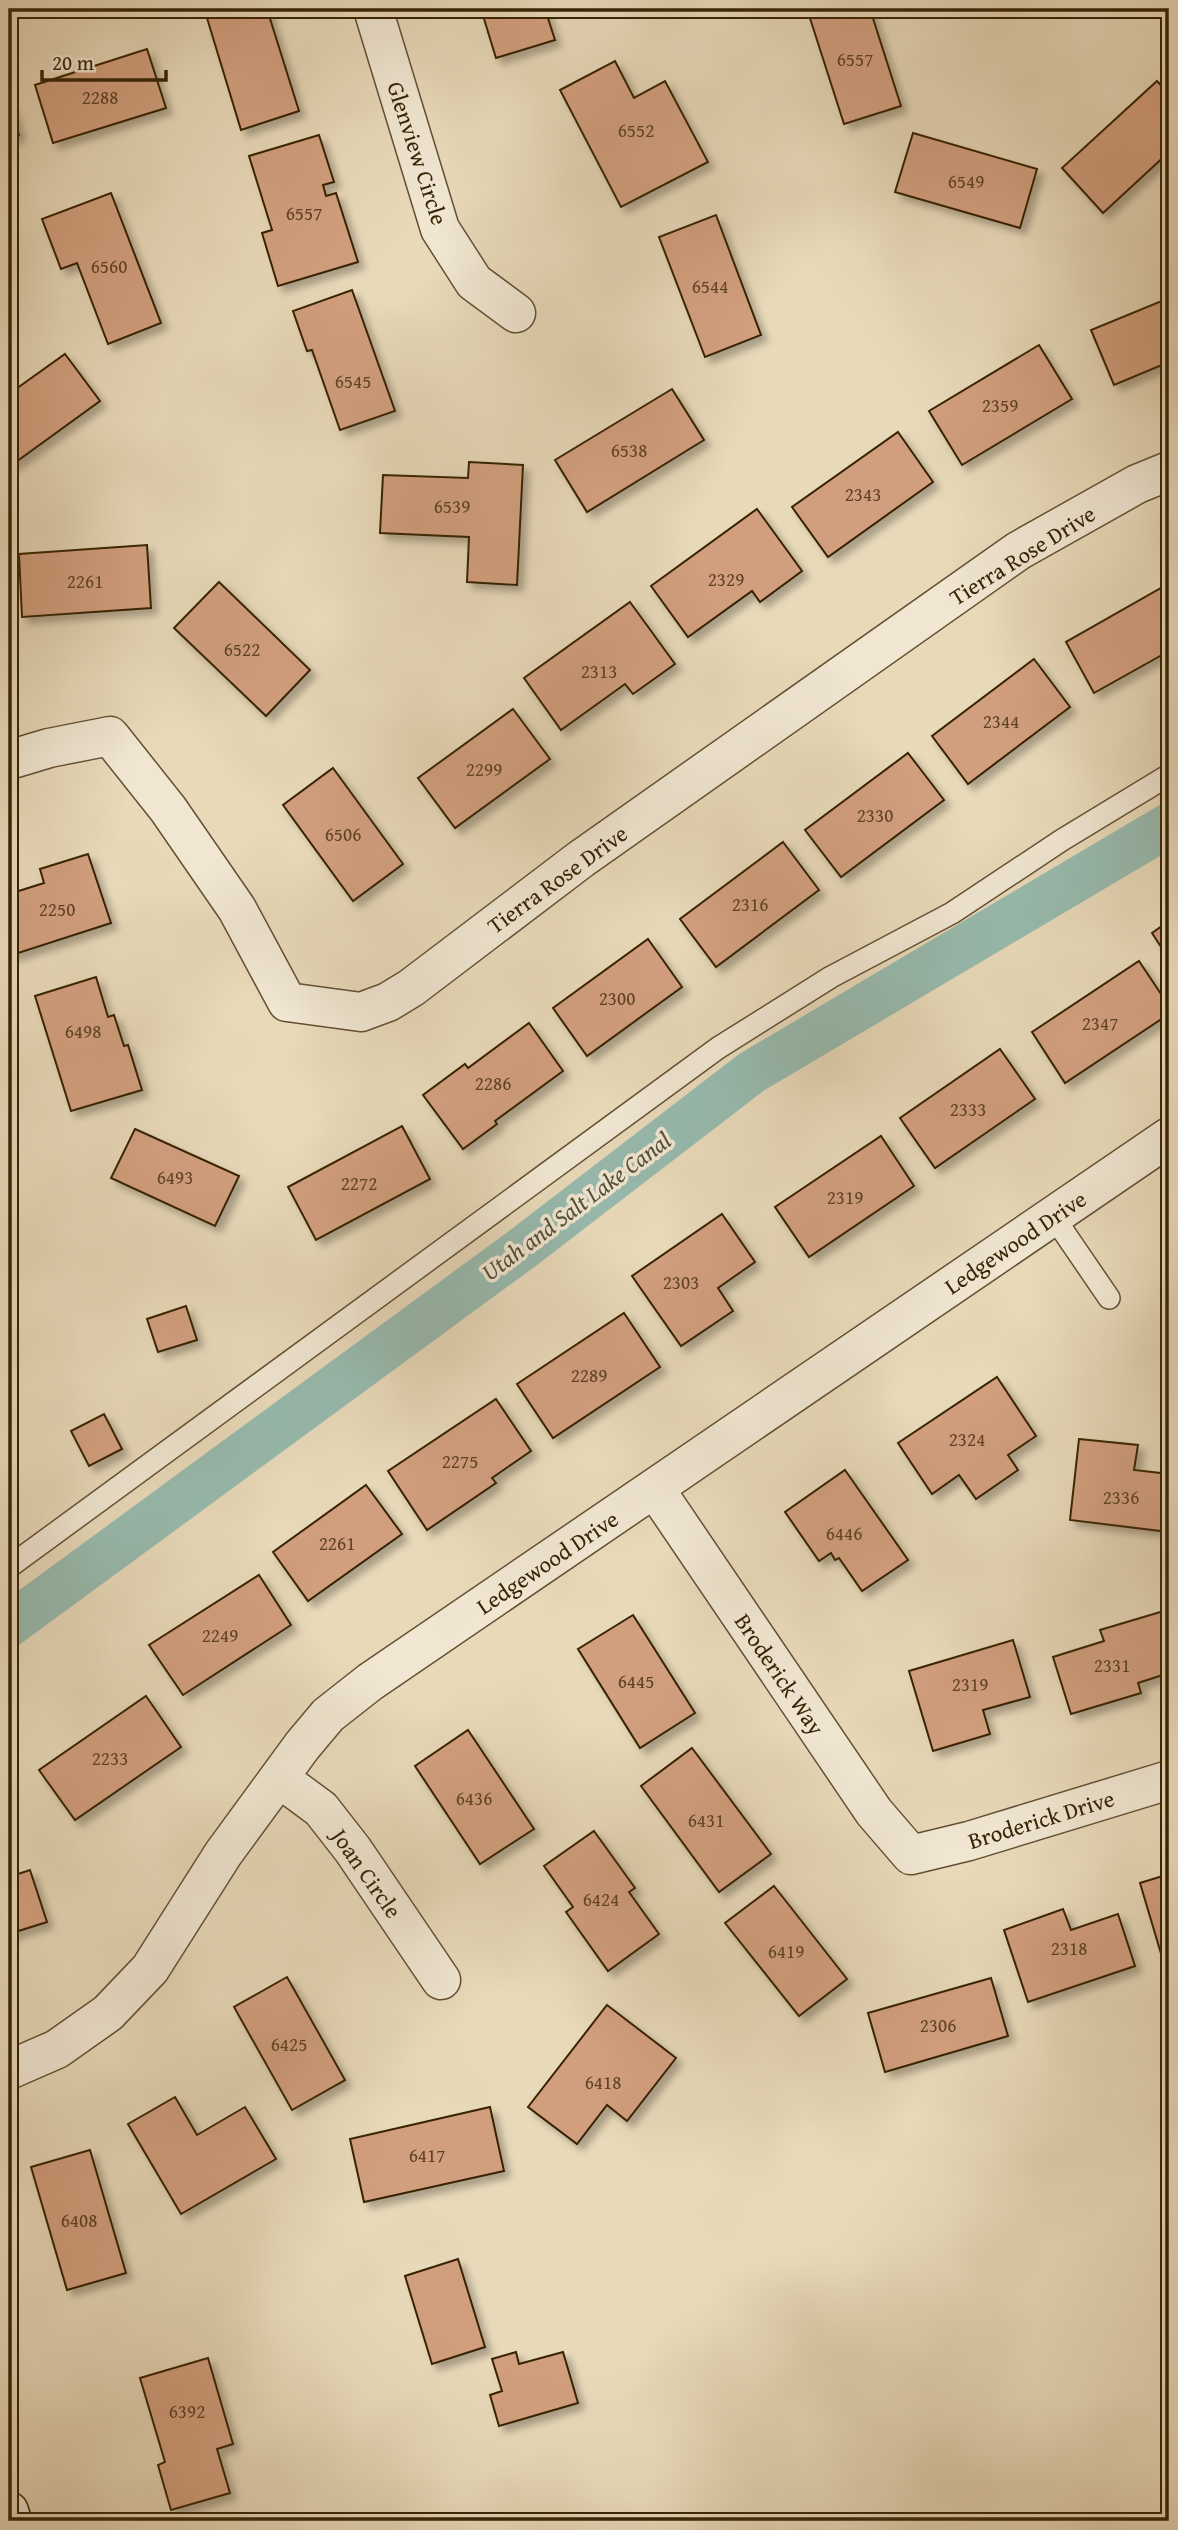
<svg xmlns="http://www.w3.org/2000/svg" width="1178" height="2530" font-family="'Gentium Book Plus',serif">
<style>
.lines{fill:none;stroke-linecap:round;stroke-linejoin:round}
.canal{stroke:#97baae;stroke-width:44}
.building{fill:#d29f7e;stroke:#372305;stroke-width:2;filter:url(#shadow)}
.lane-casing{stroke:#635032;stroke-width:24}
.street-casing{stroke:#635032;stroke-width:41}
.secondary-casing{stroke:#372305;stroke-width:41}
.lane{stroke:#f0e6d2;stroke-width:21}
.street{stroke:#f0e6d2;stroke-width:38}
.secondary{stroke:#f0e6d2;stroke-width:38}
.labels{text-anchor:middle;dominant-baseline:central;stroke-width:7;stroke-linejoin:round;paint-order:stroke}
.number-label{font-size:19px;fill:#5e4223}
.street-label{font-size:23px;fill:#372305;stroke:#f0e6d2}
.water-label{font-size:24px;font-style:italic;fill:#545038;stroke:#f0e6d2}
</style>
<defs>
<filter id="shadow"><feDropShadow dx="6" dy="6" stdDeviation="3.5" flood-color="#0004"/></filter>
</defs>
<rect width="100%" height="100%" fill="#e8d9b9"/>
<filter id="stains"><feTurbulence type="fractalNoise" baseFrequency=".00286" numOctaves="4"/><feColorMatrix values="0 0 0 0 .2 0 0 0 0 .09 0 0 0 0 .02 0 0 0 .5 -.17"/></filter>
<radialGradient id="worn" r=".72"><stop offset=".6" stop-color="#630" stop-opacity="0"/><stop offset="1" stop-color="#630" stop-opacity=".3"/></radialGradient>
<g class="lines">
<polyline class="canal" points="9,1625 523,1248 752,1072 1169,825"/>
</g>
<g class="building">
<polygon points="237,9 267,9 299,111 241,130 207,18"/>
<polygon points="481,9 545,9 555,40 496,58"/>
<polygon points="819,9 870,9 901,106 844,124 808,12"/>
<polygon points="1159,9 1169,9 1169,34 1164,35"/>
<polygon points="147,49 166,108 53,143 35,85"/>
<polygon points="615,61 634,98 665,81 708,162 621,207 560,90"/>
<polygon points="1157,81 1169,94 1169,152 1103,213 1062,168"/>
<polygon points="9,100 19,135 9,138"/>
<polygon points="913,133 1037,169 1020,228 895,192"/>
<polygon points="319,135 334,182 323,185 326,196 336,193 358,262 278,286 262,233 272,230 249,156"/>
<polygon points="111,193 161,323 108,344 77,263 61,269 42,219"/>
<polygon points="716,215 761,335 705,357 659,237"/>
<polygon points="352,290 395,411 340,430 312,350 307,351 293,311"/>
<polygon points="1169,298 1169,362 1114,385 1091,330"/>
<polygon points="1039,345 1072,399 962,465 929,411"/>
<polygon points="65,354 100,401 9,467 9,394"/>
<polygon points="672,389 704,440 587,512 555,460"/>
<polygon points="898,432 933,482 828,557 792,507"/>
<polygon points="469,462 523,465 517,585 467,582 469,537 380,533 383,475 468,478"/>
<polygon points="757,509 802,571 760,602 752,591 688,637 651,586"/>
<polygon points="147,545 151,608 22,617 19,554"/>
<polygon points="219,582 310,670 266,716 174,628"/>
<polygon points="1168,584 1169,651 1094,693 1066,642"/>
<polygon points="630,602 675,664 633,694 625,684 561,730 524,678"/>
<polygon points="1034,659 1070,707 968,784 932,736"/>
<polygon points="513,709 550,759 455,828 418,778"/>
<polygon points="908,753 944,800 841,877 805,830"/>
<polygon points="333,768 403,864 353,901 283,805"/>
<polygon points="783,842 819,890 716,967 680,919"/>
<polygon points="88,854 111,923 9,956 9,894 44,883 40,869"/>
<polygon points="1169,921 1169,959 1152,933"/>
<polygon points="648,939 682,987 587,1056 553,1008"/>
<polygon points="1139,961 1169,1006 1169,1014 1065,1083 1032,1032"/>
<polygon points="96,977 108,1017 114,1015 124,1046 128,1045 142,1090 71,1111 35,996"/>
<polygon points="529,1023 563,1071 495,1121 497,1124 463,1149 423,1095 465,1064 468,1068"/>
<polygon points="1000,1049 1035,1099 935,1168 900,1118"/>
<polygon points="402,1126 430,1179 316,1240 288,1187"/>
<polygon points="135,1129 239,1176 215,1226 111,1178"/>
<polygon points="881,1136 914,1186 809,1257 775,1207"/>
<polygon points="722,1214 755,1262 718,1288 733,1311 681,1346 632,1276"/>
<polygon points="186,1306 197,1340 158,1352 147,1319"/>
<polygon points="624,1313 660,1367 553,1438 517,1384"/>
<polygon points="997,1377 1036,1436 1008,1455 1018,1470 976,1499 959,1475 932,1494 898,1443"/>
<polygon points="496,1399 531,1451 492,1478 496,1483 427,1530 388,1471"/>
<polygon points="104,1414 122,1449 89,1466 71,1431"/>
<polygon points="1079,1439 1138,1445 1134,1470 1169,1474 1169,1532 1070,1520"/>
<polygon points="845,1470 908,1560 862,1591 839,1558 835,1560 831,1553 819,1561 785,1512"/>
<polygon points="366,1485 402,1534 308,1601 273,1552"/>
<polygon points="259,1575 291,1625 183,1695 149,1645"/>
<polygon points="1167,1610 1169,1617 1169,1673 1138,1683 1141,1693 1071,1714 1053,1657 1104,1641 1100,1630"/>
<polygon points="633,1615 695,1713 640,1748 578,1649"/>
<polygon points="1013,1640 1030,1697 983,1710 990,1734 933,1751 909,1671"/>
<polygon points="146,1696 181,1747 75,1820 39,1770"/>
<polygon points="468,1730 534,1829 480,1864 415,1766"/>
<polygon points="692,1748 771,1854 719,1892 641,1786"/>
<polygon points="594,1831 635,1888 629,1892 659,1934 608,1971 566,1912 573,1907 544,1866"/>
<polygon points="30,1870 47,1922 9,1934 11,1939 9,1940 9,1877"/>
<polygon points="1169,1874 1169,1976 1168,1977 1140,1883"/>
<polygon points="774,1886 847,1979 799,2016 725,1923"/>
<polygon points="1063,1909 1071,1930 1118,1914 1135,1966 1028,2002 1004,1930"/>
<polygon points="287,1977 345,2080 292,2110 234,2007"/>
<polygon points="991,1978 1008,2036 885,2072 868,2013"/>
<polygon points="607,2005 676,2058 627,2121 607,2105 577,2144 528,2107"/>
<polygon points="175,2097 197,2135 245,2107 276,2159 181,2214 128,2124"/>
<polygon points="490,2107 504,2171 364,2202 350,2139"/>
<polygon points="90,2150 126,2273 67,2290 31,2167"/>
<polygon points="458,2259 485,2347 432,2364 405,2276"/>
<polygon points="516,2352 519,2364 563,2352 578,2403 499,2426 490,2395 502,2391 492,2359"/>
<polygon points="208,2358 233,2444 217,2449 230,2493 171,2510 158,2465 165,2462 140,2378"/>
</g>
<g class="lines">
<g class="lane-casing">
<g id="lane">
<polyline points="1053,1216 1109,1298"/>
<polyline points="9,1567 718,1048 831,977 952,913 1062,840 1169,775"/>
</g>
</g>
<g class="street-casing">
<g id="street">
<polyline points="373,9 440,229 474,282 516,313"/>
<polyline points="9,760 49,748 110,736 168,809 237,909 287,1002 361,1012 388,1002 411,988 581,859 1018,551 1137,484 1169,471"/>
<polyline points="655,1489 874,1812 911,1855 969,1841 1169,1780"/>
<polyline points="279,1778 321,1809 353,1850 441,1980"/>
<polyline points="9,2070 57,2049 108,2013 150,1969 223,1854 302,1746 328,1715 370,1682 1169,1137"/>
</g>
</g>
<g class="secondary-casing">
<polyline id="secondary" points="9,2511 12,2521"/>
</g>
<use href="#lane" class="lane"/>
<use href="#street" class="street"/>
<use href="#secondary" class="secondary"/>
</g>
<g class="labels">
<g class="number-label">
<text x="855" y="59">6557</text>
<text x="100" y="97">2288</text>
<text x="636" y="130">6552</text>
<text x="966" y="181">6549</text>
<text x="304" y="213">6557</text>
<text x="109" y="266">6560</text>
<text x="710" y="286">6544</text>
<text x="353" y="381">6545</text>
<text x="1000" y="405">2359</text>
<text x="629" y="450">6538</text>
<text x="863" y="494">2343</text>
<text x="452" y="506">6539</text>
<text x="726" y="579">2329</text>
<text x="85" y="581">2261</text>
<text x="242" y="649">6522</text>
<text x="599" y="671">2313</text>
<text x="1001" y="721">2344</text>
<text x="484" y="769">2299</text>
<text x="875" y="815">2330</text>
<text x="343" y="834">6506</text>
<text x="750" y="904">2316</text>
<text x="57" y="909">2250</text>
<text x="617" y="998">2300</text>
<text x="1100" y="1023">2347</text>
<text x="83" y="1031">6498</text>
<text x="493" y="1083">2286</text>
<text x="968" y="1109">2333</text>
<text x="175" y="1177">6493</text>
<text x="359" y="1183">2272</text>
<text x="845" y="1197">2319</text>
<text x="681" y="1282">2303</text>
<text x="589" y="1375">2289</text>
<text x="967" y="1439">2324</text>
<text x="460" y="1461">2275</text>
<text x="1121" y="1497">2336</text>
<text x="844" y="1533">6446</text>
<text x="337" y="1543">2261</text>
<text x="220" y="1635">2249</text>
<text x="1112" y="1665">2331</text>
<text x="636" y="1681">6445</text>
<text x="970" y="1684">2319</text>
<text x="110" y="1758">2233</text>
<text x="474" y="1798">6436</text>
<text x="706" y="1820">6431</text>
<text x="601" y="1899">6424</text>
<text x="1069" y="1948">2318</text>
<text x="786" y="1951">6419</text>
<text x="938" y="2025">2306</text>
<text x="289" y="2044">6425</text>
<text x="603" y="2082">6418</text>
<text x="427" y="2155">6417</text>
<text x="79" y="2220">6408</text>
<text x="187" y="2411">6392</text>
</g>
<g class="street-label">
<text transform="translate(418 153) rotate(72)">Glenview Circle</text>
<text transform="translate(1022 555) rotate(-32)">Tierra Rose Drive</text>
<text transform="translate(557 879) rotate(-36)">Tierra Rose Drive</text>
<text transform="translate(1015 1242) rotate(-34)">Ledgewood Drive</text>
<text transform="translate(547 1562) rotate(-34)">Ledgewood Drive</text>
<text transform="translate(780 1674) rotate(56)">Broderick Way</text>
<text transform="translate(1041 1819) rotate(-17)">Broderick Drive</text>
<text transform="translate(367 1873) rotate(55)">Joan Circle</text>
</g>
<g class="water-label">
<text transform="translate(576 1206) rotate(-37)">Utah and Salt Lake Canal</text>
</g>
</g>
<rect width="1178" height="2530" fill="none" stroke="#e8d9b9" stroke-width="35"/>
<rect x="10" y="10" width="1157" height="2509" fill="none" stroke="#372305" stroke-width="3.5"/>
<rect x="18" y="18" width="1143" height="2495" fill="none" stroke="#372305" stroke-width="2"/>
<path d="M42 70v10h124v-10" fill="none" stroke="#372305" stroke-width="3.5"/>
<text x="52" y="70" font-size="21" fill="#372305" stroke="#f0e6d2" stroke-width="5" paint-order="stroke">20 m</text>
<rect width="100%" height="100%" filter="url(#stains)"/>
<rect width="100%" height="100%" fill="url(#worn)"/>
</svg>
